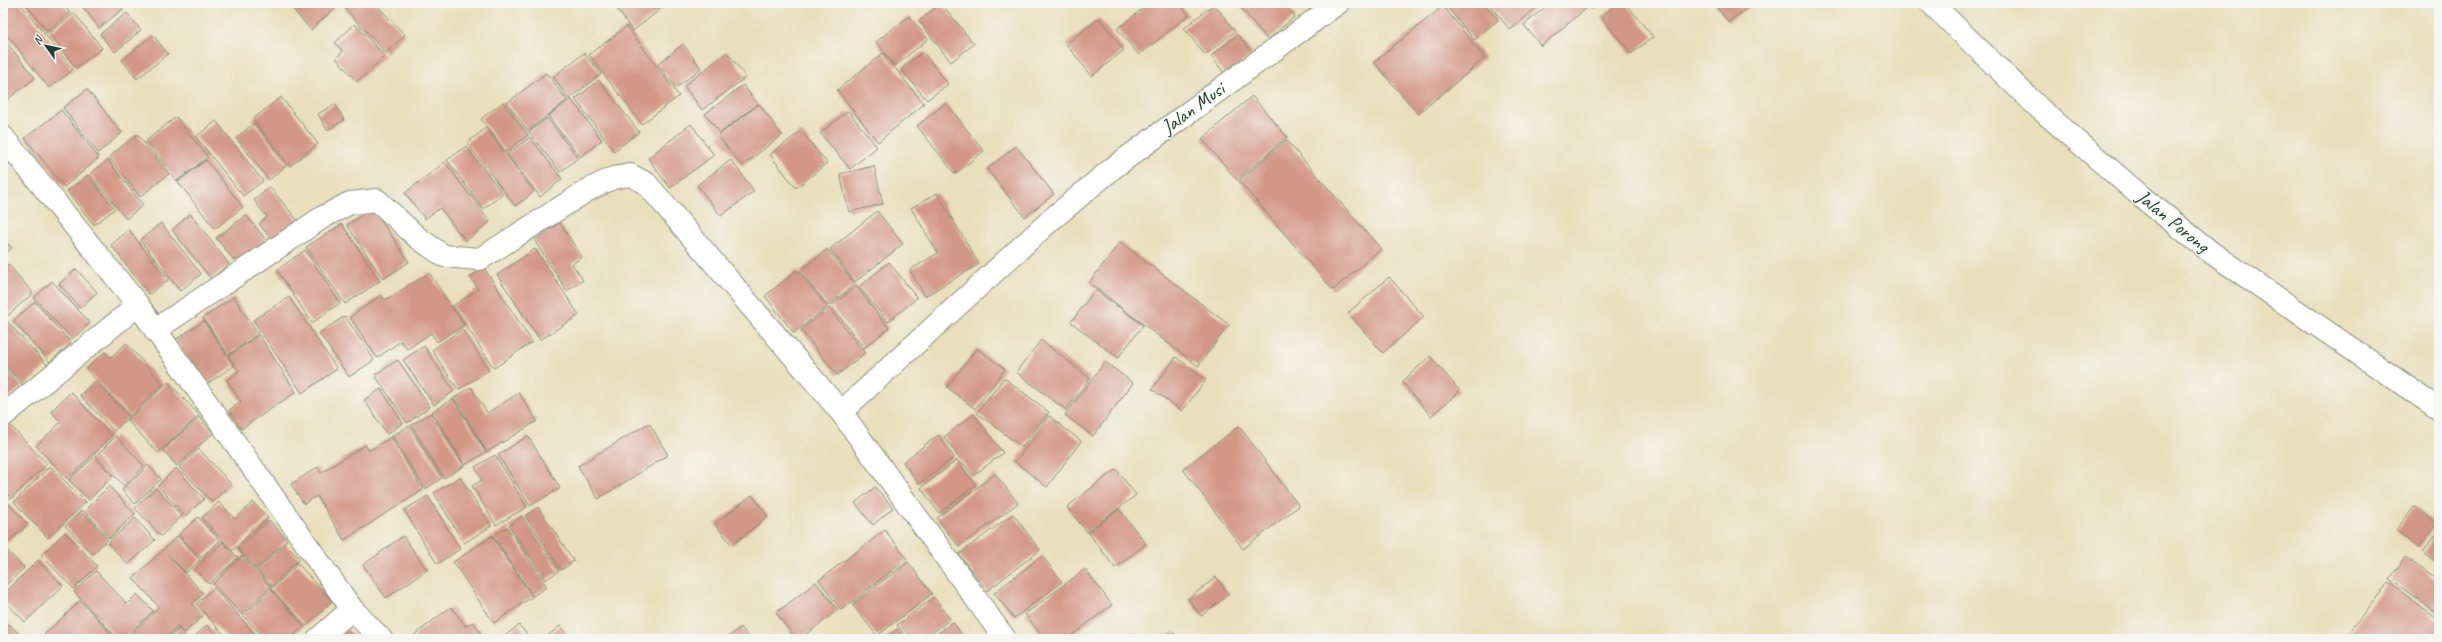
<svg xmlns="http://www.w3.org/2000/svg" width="2442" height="642" font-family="Caveat,sans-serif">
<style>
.building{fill:#d39786}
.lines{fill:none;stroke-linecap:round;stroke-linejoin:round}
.street-casing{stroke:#848e78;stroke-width:24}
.street{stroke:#fff;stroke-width:22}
.labels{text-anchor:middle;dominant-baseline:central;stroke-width:3;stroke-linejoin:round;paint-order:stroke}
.street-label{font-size:20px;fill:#1f3d34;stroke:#f6f6f2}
</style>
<rect width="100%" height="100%" fill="#f6f6f2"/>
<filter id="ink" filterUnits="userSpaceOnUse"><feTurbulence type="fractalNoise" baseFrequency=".025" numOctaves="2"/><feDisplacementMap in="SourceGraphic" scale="8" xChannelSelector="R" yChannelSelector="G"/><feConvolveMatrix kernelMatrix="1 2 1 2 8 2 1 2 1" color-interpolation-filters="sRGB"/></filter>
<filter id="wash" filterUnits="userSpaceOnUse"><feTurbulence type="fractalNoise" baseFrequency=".012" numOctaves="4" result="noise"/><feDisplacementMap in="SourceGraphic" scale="16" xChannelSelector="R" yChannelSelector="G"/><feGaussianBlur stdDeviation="0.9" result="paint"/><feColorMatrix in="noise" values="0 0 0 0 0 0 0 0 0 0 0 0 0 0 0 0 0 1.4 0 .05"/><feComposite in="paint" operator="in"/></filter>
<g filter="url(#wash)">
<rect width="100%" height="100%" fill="#e9dfbb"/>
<g id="blocks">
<g class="building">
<polygon points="3,3 20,3 73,70 49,88 3,30"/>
<polygon points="25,3 62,3 70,13 47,31"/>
<polygon points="80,3 118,3 123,9 99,28"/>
<polygon points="287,3 340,3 311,30"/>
<polygon points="351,3 375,3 405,35 386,53 345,9"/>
<polygon points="623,3 668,3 633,31 616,8"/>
<polygon points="941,3 974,44 951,62 919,21"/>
<polygon points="1150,3 1179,3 1189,15 1139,55 1117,29"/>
<polygon points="1237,3 1284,3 1295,16 1268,40"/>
<polygon points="1444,3 1484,3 1498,20 1474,40"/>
<polygon points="1488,3 1542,3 1510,30"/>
<polygon points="1550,3 1585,3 1588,7 1541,46 1524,25"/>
<polygon points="1589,3 1600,3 1593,9"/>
<polygon points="1618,3 1625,3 1653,37 1631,54 1601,17"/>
<polygon points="1714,3 1755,3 1728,22"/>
<polygon points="1214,4 1235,31 1205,55 1184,28"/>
<polygon points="1443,6 1485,58 1418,114 1374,62"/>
<polygon points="74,13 102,48 76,68 49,33"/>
<polygon points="127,13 141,30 115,52 100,34"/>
<polygon points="909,16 928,39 895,66 876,42"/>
<polygon points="1099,18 1124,50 1092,76 1066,44"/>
<polygon points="355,24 385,56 357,82 336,58 343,52 335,43"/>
<polygon points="627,26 679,96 642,124 589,55"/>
<polygon points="153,35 168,54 137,79 122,60"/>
<polygon points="1238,35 1253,53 1226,76 1211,56"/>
<polygon points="3,38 35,78 3,103"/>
<polygon points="683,44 701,68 676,88 658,64"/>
<polygon points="727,52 746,77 702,110 684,86"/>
<polygon points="923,52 948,84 927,100 901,69"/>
<polygon points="584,53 601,74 569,99 553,77"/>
<polygon points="883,53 924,104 878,142 837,90"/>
<polygon points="546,73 567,100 528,131 507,103"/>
<polygon points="599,80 639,132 614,151 575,99"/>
<polygon points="743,85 758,104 720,133 705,114"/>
<polygon points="87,89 122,133 98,153 63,108"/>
<polygon points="1252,96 1287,137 1237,180 1202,139"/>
<polygon points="281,97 318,144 290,166 253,119"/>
<polygon points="571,99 602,140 580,157 548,116"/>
<polygon points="503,102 528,135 506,152 481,119"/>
<polygon points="946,103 984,151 955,174 917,126"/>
<polygon points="335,104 344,120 327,130 318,114"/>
<polygon points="759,104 782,135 742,166 718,136"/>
<polygon points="61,110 99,158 64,187 25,138"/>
<polygon points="848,111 877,147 850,169 820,133"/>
<polygon points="176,117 208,157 177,181 146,141"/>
<polygon points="547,118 578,158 560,172 529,132"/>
<polygon points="216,121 263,181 243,196 196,137"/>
<polygon points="254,123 287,165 269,180 236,138"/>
<polygon points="691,124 714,155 670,188 648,158"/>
<polygon points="486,128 534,192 515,206 467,143"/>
<polygon points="801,131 827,163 796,188 770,155"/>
<polygon points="137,134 169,174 140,197 109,157"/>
<polygon points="530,137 562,179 540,197 507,154"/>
<polygon points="1286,140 1381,249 1333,290 1239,181"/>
<polygon points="466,146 503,194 483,209 447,160"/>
<polygon points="1016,146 1054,194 1025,217 987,169"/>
<polygon points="108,160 143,205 126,219 90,174"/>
<polygon points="206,160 243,207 215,229 178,182"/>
<polygon points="731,160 754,191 721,216 697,185"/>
<polygon points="445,162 490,222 466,241 440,208 425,219 405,193"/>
<polygon points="874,166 883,204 849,212 840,174"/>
<polygon points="88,175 115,209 94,225 67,191"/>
<polygon points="270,187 297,220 272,240 259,224 267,217 254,200"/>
<polygon points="937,193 979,264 925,296 910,270 938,253 911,208"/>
<polygon points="373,208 409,262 383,279 347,225"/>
<polygon points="877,211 903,244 855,282 830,249"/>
<polygon points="190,214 229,264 211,279 172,230"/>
<polygon points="246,215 267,241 238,265 216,238"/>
<polygon points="161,223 201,274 180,291 140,240"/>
<polygon points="560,223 582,257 572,264 583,280 567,291 534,240"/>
<polygon points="342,224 380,281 345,304 306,247"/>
<polygon points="129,230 168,280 149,294 111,245"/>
<polygon points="3,239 12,248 3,256"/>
<polygon points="1120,242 1229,325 1198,366 1089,283"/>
<polygon points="535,249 579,315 540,340 497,275"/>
<polygon points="827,249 855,284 828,306 800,271"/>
<polygon points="305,250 340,303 312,323 277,270"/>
<polygon points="889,262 917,298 888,322 859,287"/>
<polygon points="8,264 33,293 3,320 3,269"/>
<polygon points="484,268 532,342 494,368 453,306 478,289 470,277"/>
<polygon points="76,269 97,292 80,308 59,284"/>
<polygon points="797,270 827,307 794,333 765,296"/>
<polygon points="429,273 464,325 437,342 431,333 407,349 401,341 377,358 350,317 381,295 385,300"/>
<polygon points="1389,277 1424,317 1383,353 1348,313"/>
<polygon points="52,281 90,323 72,339 34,298"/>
<polygon points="856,286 889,328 864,348 831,306"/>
<polygon points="1095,290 1143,325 1118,358 1071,322"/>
<polygon points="234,297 258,334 228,355 203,318"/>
<polygon points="289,297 337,369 302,393 253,320"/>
<polygon points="35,302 71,343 50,362 13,321"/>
<polygon points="829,308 865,353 837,375 801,330"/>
<polygon points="345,316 374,360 349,377 319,333"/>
<polygon points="6,320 47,365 24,386 3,363 3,322"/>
<polygon points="204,321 234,366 205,385 175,340"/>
<polygon points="462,329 489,370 458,390 432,350"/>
<polygon points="259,335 296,392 241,429 229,410 241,402 227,380 239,371 228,356"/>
<polygon points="1041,340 1090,378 1066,410 1016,372"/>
<polygon points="126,343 163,384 130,416 86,369 105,352 111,357"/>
<polygon points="424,346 454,391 434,405 403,360"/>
<polygon points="977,348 1005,369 975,409 947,387"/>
<polygon points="1430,356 1460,391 1431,416 1402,382"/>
<polygon points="1176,357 1206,380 1182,411 1152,389"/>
<polygon points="398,360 430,407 407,423 375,375"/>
<polygon points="1105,362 1133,383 1093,436 1065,415"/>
<polygon points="3,366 21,387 3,403"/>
<polygon points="1004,378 1049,412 1022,447 977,413"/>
<polygon points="95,381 129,417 114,431 80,395"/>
<polygon points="168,382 199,415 158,453 127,420"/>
<polygon points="471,387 487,413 519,393 537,421 487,452 454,398"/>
<polygon points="381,389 403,423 387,434 364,400"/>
<polygon points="71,392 112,436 68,479 36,446 61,422 51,411"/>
<polygon points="453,399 486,452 465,465 432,412"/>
<polygon points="431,413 464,466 444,478 411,425"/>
<polygon points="974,414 1003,453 973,476 944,437"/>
<polygon points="1049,416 1081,441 1047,487 1015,462"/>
<polygon points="199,417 213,433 177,466 163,450"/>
<polygon points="6,421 47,464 11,499 3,490 3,424"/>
<polygon points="649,423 668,455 598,499 578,466"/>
<polygon points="409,426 442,478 425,489 392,436"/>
<polygon points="1239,426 1299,506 1243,549 1183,469"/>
<polygon points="938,435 954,457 919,484 903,462"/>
<polygon points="116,436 144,466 124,486 96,456"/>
<polygon points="528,436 560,488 530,506 498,455"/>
<polygon points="391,437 423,490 344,540 317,496 304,504 291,484 318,467 321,473 365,445 369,451"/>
<polygon points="199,449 231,484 212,502 179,467"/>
<polygon points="495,455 527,507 496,525 472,486 482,480 475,467"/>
<polygon points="94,457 113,476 89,500 69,480"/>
<polygon points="957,460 976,485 939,513 921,488"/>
<polygon points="148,465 161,479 135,504 122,490"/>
<polygon points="50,466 86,502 48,538 14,502"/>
<polygon points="176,468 204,499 185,516 158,486"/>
<polygon points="1116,469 1136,495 1087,532 1067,507"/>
<polygon points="995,474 1018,503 959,547 937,518"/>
<polygon points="460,477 491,526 464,543 434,493"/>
<polygon points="109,486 135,514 110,538 84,511"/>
<polygon points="875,487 893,508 873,525 855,503"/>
<polygon points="156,488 182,516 161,536 135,508"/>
<polygon points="752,495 768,516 732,545 715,524"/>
<polygon points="428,496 460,549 437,564 404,510"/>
<polygon points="3,498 28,524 5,545 3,543"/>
<polygon points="219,502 235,519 253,502 268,518 232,551 202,518"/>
<polygon points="2415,506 2437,524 2418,548 2396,530"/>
<polygon points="538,507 574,561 561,570 525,516"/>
<polygon points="1119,509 1146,544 1115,568 1088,532"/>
<polygon points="81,511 108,539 92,554 65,526"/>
<polygon points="1013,514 1040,550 987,591 959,554"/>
<polygon points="522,516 559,571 545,580 509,526"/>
<polygon points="198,517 220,541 201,558 179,535"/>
<polygon points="135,518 155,540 128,565 108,543"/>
<polygon points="269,520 287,540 256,569 238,549"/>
<polygon points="507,527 547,587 533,596 493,536"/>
<polygon points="885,530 907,559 841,610 819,580"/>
<polygon points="2439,531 2439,565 2423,552"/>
<polygon points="65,532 97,566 74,589 41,555"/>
<polygon points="178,536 200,560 186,573 167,554 203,593 192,604 203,616 183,634 188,639 168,639 179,629 183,633 178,627 165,639 126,639 159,607 133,578"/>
<polygon points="403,536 427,570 386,598 363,565"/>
<polygon points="492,536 532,597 494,623 453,562"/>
<polygon points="223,542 238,558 209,584 194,569"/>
<polygon points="285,544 300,559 272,586 257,570"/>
<polygon points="4,547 24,568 3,588 3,548"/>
<polygon points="242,556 271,587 241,614 213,584"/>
<polygon points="1042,556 1062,582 1014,618 994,593"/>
<polygon points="2405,557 2439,581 2439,615 2390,579"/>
<polygon points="38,560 63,586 25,622 3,599 3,595"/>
<polygon points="908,562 932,594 877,636 852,604"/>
<polygon points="298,564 332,601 306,626 271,589"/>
<polygon points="1085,569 1112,605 1067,639 1044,639 1025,614"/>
<polygon points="96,571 127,604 137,594 153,611 123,639 118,639 74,592"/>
<polygon points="1216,577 1229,594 1201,616 1188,599"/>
<polygon points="816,582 838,610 800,639 796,639 776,613"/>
<polygon points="2389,582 2439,621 2439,639 2344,639"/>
<polygon points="214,588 256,635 252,639 228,639 196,604"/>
<polygon points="271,590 304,626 290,639 265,639 243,615"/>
<polygon points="934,597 950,619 925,639 907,639 897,625"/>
<polygon points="80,601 116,639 48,639 44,635"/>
<polygon points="451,607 466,626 473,622 484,637 481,639 417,639 414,635"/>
<polygon points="953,622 965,639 930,639"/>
<polygon points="9,624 24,639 3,639 3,630"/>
<polygon points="207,625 220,639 192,639"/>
<polygon points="519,625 531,639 501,639"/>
<polygon points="560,626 570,639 544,639"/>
<polygon points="344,627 357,639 333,639"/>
<polygon points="741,627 750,639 726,639"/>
<polygon points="897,629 904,639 884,639"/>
<polygon points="1173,632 1177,639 1162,639"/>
<polygon points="1132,633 1135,639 1123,639"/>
</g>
</g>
</g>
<g filter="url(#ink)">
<use href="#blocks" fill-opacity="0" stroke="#848e78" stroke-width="1"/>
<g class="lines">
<g class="street-casing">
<g id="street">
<polyline points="1931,3 2038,107 2143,198 2212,253 2439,409"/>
<polyline points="3,137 138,305 352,609 381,639"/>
<polyline points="155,330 323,217 350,203 377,200 418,238 444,256 480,259 588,190 613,178 630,175 646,183 841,412 1052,219 1113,168 1338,3"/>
<polyline points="841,412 1005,639"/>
<polyline points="3,416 138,305"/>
<polyline points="318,639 352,609"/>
</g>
</g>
<use href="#street" class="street"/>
</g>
</g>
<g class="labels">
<g class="street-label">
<text transform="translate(1193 108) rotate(-36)">Jalan Musi</text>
<text transform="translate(2173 221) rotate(39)">Jalan Porong</text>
</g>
</g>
<rect width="2442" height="642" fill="none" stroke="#f6f6f2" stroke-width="16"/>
<g transform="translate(46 46) rotate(303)" stroke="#f6f6f2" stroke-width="3" paint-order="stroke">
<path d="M0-3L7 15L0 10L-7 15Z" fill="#1f3d34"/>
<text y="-6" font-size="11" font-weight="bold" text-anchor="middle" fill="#1f3d34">N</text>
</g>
</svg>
